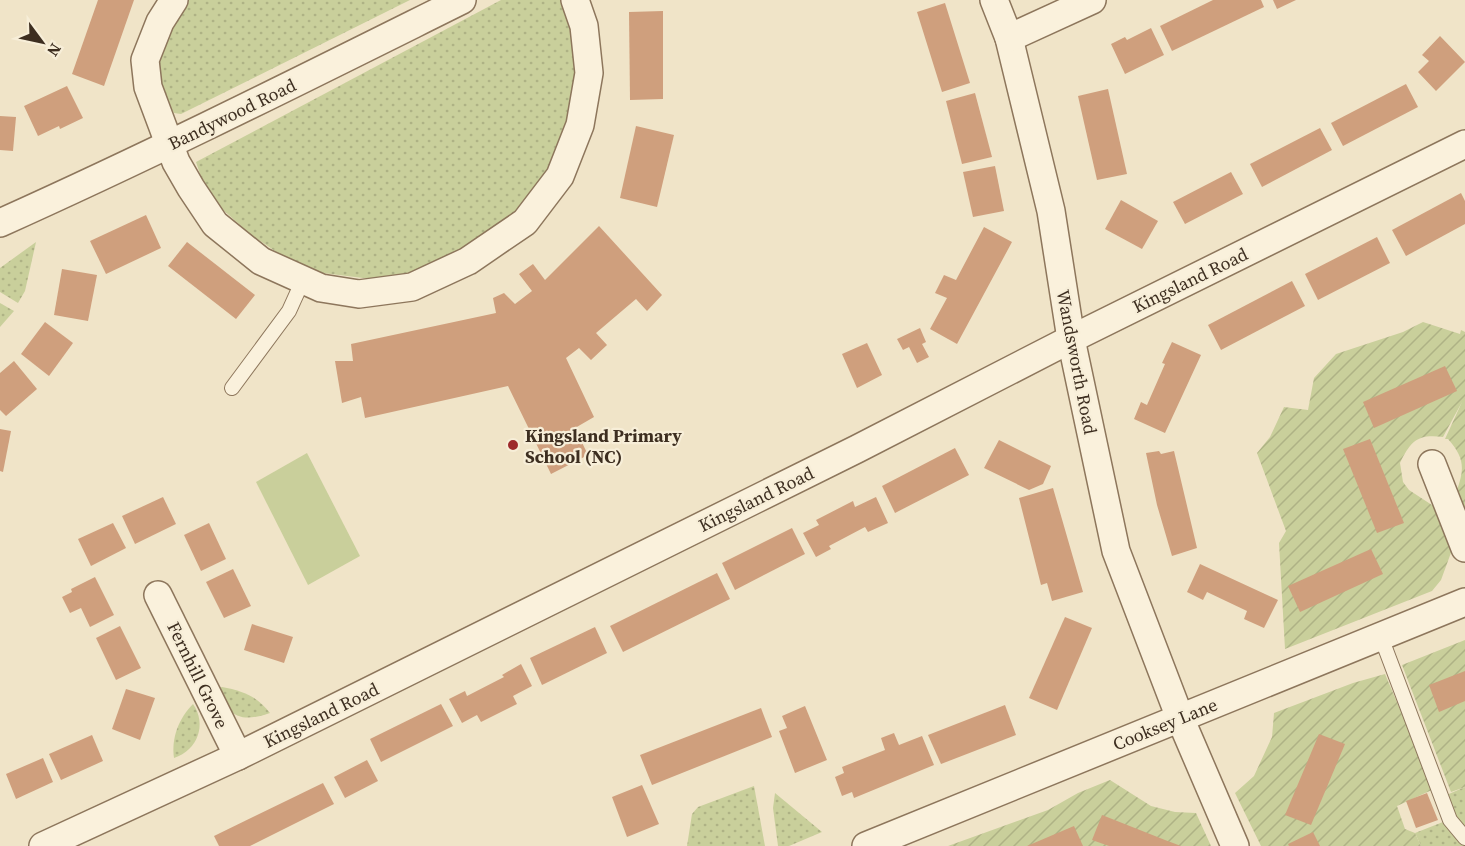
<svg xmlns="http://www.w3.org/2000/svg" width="1465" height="846" font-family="'Source Serif 4',serif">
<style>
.grass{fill:url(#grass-dots)}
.garden{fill:url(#garden-furrows)}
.pitch{fill:#c9cf9b}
.building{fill:#cf9f7d}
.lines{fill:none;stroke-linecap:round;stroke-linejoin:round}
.service-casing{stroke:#8d765c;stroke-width:16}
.minor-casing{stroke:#8d765c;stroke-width:30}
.service{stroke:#faf1dc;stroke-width:14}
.minor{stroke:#faf1dc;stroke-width:27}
.poi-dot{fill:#9e2a2b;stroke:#f7eed8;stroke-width:2}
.labels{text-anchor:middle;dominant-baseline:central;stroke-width:4.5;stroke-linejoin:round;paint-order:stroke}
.street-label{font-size:18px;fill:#3d2e20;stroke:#f7eed8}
.poi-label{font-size:18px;font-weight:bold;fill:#3d2e20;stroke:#f7eed8;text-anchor:start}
</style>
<defs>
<pattern id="grass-dots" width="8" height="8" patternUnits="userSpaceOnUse" patternTransform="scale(1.5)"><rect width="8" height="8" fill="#c9cf9b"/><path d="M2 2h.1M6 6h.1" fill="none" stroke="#aeb285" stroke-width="1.8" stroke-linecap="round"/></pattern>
<pattern id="garden-furrows" width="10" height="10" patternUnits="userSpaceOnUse" patternTransform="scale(1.5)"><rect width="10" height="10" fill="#c9cf9b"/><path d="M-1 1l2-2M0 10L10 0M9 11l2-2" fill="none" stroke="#aeb285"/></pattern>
</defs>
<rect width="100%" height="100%" fill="#f0e4c8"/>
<g class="grass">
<path d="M184,0H410L181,114L174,113C145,68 164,42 184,0Z"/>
<polygon points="501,0 565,0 576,52 575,89 567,133 544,182 507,228 408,275 371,279 323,273 281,255 250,234 221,208 201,177 196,162"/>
<polygon points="36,242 25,291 18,303 0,292 0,268"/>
<polygon points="0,303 14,311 0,327"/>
<path d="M222,687C243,691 257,696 270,713C238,724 231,715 212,690Z"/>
<path d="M193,704C207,724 198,750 174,758C171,738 179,718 193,704Z"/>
<polygon points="754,786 765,846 687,846 692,814 698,807"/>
<polygon points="1465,787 1465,846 1421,846 1415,833 1443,822 1435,800"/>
<polygon points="775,793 822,832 789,846 778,846 773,808"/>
</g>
<g class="garden">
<path d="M1423,322L1460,334L1461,330L1465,332V511L1457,490C1465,468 1464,457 1448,439H1445L1462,402L1443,437C1417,434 1411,441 1400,463L1403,482L1409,490L1435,507L1452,550L1441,580L1432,591L1285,649L1279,543L1286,531L1257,453L1270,437L1284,407L1308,410L1314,378L1336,354L1403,332Z"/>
<polygon points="1465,640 1465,787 1451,792 1402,665"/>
<polygon points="1385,674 1434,789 1397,806 1405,829 1415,833 1421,846 1261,846 1235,793 1254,776 1272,737 1274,713 1353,683"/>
<polygon points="1110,780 1151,806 1175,812 1196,813 1211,846 948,846 1048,810 1078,793"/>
</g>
<polygon class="pitch" points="307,453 360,556 308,585 256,482"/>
<g class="building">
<polygon points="98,0 134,0 104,86 72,74"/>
<polygon points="1213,0 1261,0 1264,7 1172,51 1160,26"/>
<polygon points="1273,0 1296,0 1277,9"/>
<polygon points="945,3 970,83 942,92 917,12"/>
<polygon points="663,11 663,99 630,100 629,12"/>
<polygon points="1151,28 1164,55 1125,74 1111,44 1125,37 1127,40"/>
<polygon points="1440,36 1465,62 1436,91 1418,72 1429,61 1422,55"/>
<polygon points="1406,84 1418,107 1343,146 1331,123"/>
<polygon points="67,86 83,118 60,129 59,126 38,136 24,106"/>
<polygon points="1108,89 1127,174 1097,180 1078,96"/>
<polygon points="975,93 992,157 962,164 946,101"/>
<polygon points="0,116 16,117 13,151 0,150"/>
<polygon points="636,126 674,135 657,207 620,198"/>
<polygon points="1320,128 1332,150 1262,187 1250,164"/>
<polygon points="995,166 1004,211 973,217 963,172"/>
<polygon points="1231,172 1243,194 1185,224 1173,202"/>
<polygon points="1461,193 1465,201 1465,224 1406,256 1392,230"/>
<polygon points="1121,200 1158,221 1142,249 1105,229"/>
<polygon points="146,215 161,248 106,274 90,241"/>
<polygon points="599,226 662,295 647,311 636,299 596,333 607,345 591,360 579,348 566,358 594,417 575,428 588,455 551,474 508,386 365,418 361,397 342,403 335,361 353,361 351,344 496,313 493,298 504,293 515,304 532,291 519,274 533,264 545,280"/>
<polygon points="984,227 1012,242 957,344 930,329 947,298 935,293 944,275 956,280"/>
<polygon points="1377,237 1390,263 1318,300 1305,274"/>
<polygon points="187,242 255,295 236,319 168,266"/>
<polygon points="62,269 97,275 88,321 54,315"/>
<polygon points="1292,281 1305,306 1221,350 1208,325"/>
<polygon points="45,322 73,343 49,376 21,354"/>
<polygon points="920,328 926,342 922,344 929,357 917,363 909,347 903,350 897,339"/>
<polygon points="1172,342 1201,355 1165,433 1134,419 1141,402 1147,405 1165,364 1162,363"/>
<polygon points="867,343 882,375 857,388 842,354"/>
<polygon points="14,361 37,389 6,416 0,410 0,373"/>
<polygon points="1445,366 1457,391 1374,428 1363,402"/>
<polygon points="0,429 11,431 3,472 0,471"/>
<polygon points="1370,439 1404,523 1377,533 1343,449"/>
<polygon points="999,440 1051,466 1043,484 1029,490 984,468"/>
<polygon points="955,448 969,475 895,513 882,486"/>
<polygon points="1159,451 1161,454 1174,451 1197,548 1172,556 1157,505 1146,453"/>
<polygon points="1053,488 1083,592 1052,601 1047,583 1041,585 1019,498"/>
<polygon points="163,497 176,524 135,544 122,516"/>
<polygon points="876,497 888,523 868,532 865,527 829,546 831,549 816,557 803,533 819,525 816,520 853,501 855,507"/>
<polygon points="113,523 126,548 91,566 78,539"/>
<polygon points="209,523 226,559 201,571 184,535"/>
<polygon points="792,528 805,554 735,590 722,563"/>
<polygon points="1371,549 1383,574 1300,612 1288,586"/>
<polygon points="1200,564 1278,600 1264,628 1244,619 1247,611 1207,592 1203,600 1187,592"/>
<polygon points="233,569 251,606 224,618 206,582"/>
<polygon points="717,573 730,599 623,652 610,626"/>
<polygon points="95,577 114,615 90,627 81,608 70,613 62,597 72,592 71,589"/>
<polygon points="1065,617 1092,628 1057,710 1029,698"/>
<polygon points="252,624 293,637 284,663 244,650"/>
<polygon points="120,626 141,668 116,680 96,638"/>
<polygon points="595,627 607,653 542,685 530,658"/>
<polygon points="521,664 532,686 513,696 517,704 481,722 477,715 462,723 449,699 465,691 467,696 504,677 502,675"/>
<polygon points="1465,671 1465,701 1439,712 1429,685"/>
<polygon points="126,689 155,698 140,740 112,729"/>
<polygon points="441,704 453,726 381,762 370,739"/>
<polygon points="1005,705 1016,735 941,764 928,735"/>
<polygon points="805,706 827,760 795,773 779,731 787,728 782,716"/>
<polygon points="761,708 772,737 652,785 640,755"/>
<polygon points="894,733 899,745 922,736 934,765 854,798 852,792 842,796 835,777 844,773 842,767 885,750 881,738"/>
<polygon points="1319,734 1345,744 1311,825 1285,815"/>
<polygon points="92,735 103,761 61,780 49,754"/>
<polygon points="43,758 53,782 16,799 6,774"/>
<polygon points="367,760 378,781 345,798 334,777"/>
<polygon points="323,783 334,804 250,846 219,846 214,836"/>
<polygon points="642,785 659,824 627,837 612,797"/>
<polygon points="1427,793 1438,820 1416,828 1406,801"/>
<polygon points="1102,815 1165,840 1181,846 1109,846 1092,840"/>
<polygon points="1074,826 1083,846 1027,846 1034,843"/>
<polygon points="1313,832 1320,846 1289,846 1288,844"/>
</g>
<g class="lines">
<g class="service-casing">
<g id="service">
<polyline points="232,388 289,311 303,280"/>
<polyline points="1381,637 1450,820 1465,838"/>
</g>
</g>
<g class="minor-casing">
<g id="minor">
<polyline points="174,0 160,22 145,60 148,87 176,162 191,188 215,224 261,261 321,288 359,294 412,287 468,261 525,222 560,176 580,125 589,73 584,26 575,0"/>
<polyline points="994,0 1009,38 1051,211 1071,339 1116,551 1180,718 1235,846"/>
<polyline points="1009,38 1092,0"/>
<path d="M0,223C156,153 309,76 462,0"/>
<polyline points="1432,464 1465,548"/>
<polyline points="158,595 238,756"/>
<polyline points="43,846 238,756 857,449 1071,339 1465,144"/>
<polyline points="866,846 1465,602"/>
</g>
</g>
<use href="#service" class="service"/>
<use href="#minor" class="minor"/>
</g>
<circle class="poi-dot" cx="513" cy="445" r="6"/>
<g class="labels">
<g class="street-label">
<text transform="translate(232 114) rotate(-26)">Bandywood Road</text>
<text transform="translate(1190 280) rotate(-26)">Kingsland Road</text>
<text transform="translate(1077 362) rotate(79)">Wandsworth Road</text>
<text transform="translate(756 499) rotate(-26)">Kingsland Road</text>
<text transform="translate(198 675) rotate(64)">Fernhill Grove</text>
<text transform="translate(321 715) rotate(-26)">Kingsland Road</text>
<text transform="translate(1165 724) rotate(-22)">Cooksey Lane</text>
</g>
<g class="poi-label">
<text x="525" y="435">Kingsland Primary<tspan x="525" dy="21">School (NC)</tspan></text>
</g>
</g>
<g transform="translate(42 42) rotate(123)" stroke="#f7eed8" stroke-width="4.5" paint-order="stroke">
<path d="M0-4.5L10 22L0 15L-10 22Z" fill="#3d2e20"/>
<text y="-9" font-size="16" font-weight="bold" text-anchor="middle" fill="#3d2e20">N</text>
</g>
</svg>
